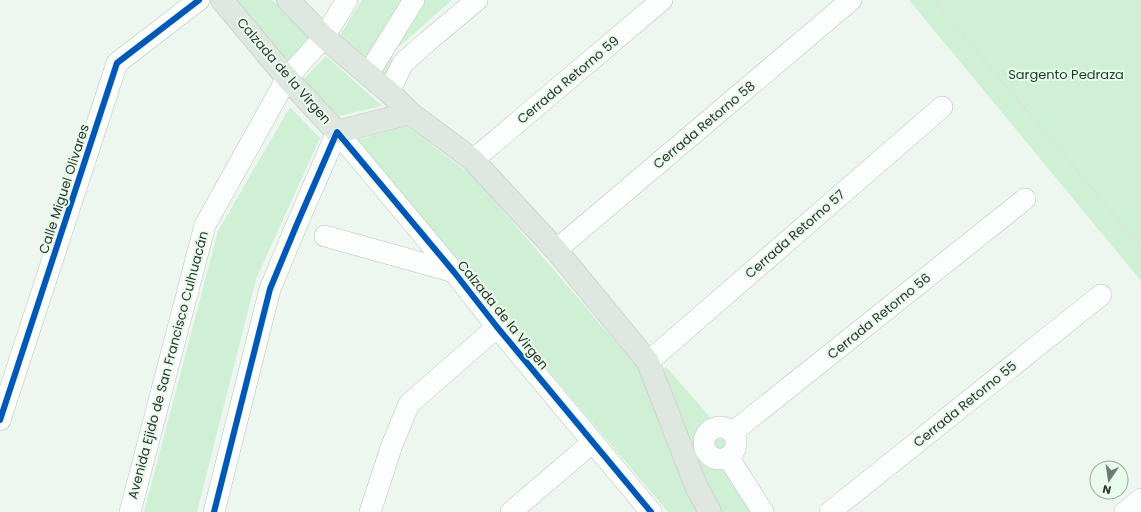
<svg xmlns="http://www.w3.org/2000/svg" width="1141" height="512" font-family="Poppins,sans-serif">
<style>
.green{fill:#d0f0d6}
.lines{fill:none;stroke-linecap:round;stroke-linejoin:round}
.minor-casing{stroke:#bac2bb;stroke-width:22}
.major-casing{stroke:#cfd3d0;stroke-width:24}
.path{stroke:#dee0de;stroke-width:2.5;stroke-dasharray:2 2;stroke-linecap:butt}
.minor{stroke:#fcfefd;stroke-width:21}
.major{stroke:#dfe7e1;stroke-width:22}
.cycleway-casing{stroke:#e9fbec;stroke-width:8}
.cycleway{stroke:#0057b8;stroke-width:6}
.labels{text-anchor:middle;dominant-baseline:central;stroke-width:4;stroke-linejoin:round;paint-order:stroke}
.street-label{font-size:13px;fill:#2d342e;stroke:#e9fbec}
.park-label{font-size:13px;fill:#143d20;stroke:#e9fbec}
</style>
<rect width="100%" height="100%" fill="#edf7ef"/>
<g class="green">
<polygon points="236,0 272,0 309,37 288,62"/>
<polygon points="362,0 452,0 394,51 388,74 340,35"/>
<polygon points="909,0 1141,0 1141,281"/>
<polygon points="326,56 382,106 339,116 303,80"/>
<polygon points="290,107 320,138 256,279 197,512 144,512 218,231"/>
<polygon points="407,126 474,177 638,368 697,512 668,512 353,141"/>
<polygon points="666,367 727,436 730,482 752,512 720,512 714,503 662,371"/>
</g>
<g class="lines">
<g class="minor-casing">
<g id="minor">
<polyline points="368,74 414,0"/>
<polyline points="389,92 403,63 428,41 477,0"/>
<polyline points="473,160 662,0"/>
<polyline points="325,236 454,272"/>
<polyline points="556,250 851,0"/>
<polyline points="648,362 942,107"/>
<polyline points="0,420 117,63 199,0"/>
<circle cx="720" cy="443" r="16"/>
<polyline points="733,432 1025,199"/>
<polyline points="728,457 763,512"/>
<polyline points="130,512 205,225 287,78 324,37 347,0"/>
<polyline points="214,512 270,289 297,224 337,132 454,272 497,327 651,512"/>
<polyline points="370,512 392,445 409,404 497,327"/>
<polyline points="511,512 593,442"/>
<polyline points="830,512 1101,295"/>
<polyline points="1125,512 1141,499"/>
</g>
</g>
<g class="major-casing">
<g id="major">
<polyline points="222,0 287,78 337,132 410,113"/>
<polyline points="288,0 324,37 389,92 410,113 473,160 556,250 648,362 696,486 710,512"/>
</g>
</g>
<polyline class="path" points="934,0 1141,247"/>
<use href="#minor" class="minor"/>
<use href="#major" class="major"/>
<g class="cycleway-casing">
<g id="cycleway">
<polyline points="0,420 117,63 199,0"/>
<polyline points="214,512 270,289 297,224 337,132 454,272 497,327 651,512"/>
</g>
</g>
<use href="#cycleway" class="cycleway"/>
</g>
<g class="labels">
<g class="street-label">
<text transform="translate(284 71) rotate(49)">Calzada de la Virgen</text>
<text transform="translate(568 80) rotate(-40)">Cerrada Retorno 59</text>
<text transform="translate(704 125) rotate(-40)">Cerrada Retorno 58</text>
<text transform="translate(64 189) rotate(-72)">Calle Miguel Olivares</text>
<text transform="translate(795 234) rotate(-41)">Cerrada Retorno 57</text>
<text transform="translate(503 315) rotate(51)">Calzada de la Virgen</text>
<text transform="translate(879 316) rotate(-39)">Cerrada Retorno 56</text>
<text transform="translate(168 365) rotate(-75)">Avenida Ejido de San Francisco Culhuacán</text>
<text transform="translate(965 404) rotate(-39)">Cerrada Retorno 55</text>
</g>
<g class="park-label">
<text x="1066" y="74">Sargento Pedraza</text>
</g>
</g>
<g transform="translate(1109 480) rotate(193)"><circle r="19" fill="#e9fbec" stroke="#9eaba0"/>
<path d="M0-3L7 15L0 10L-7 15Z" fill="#707872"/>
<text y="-6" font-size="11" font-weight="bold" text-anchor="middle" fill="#2d342e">N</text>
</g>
</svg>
